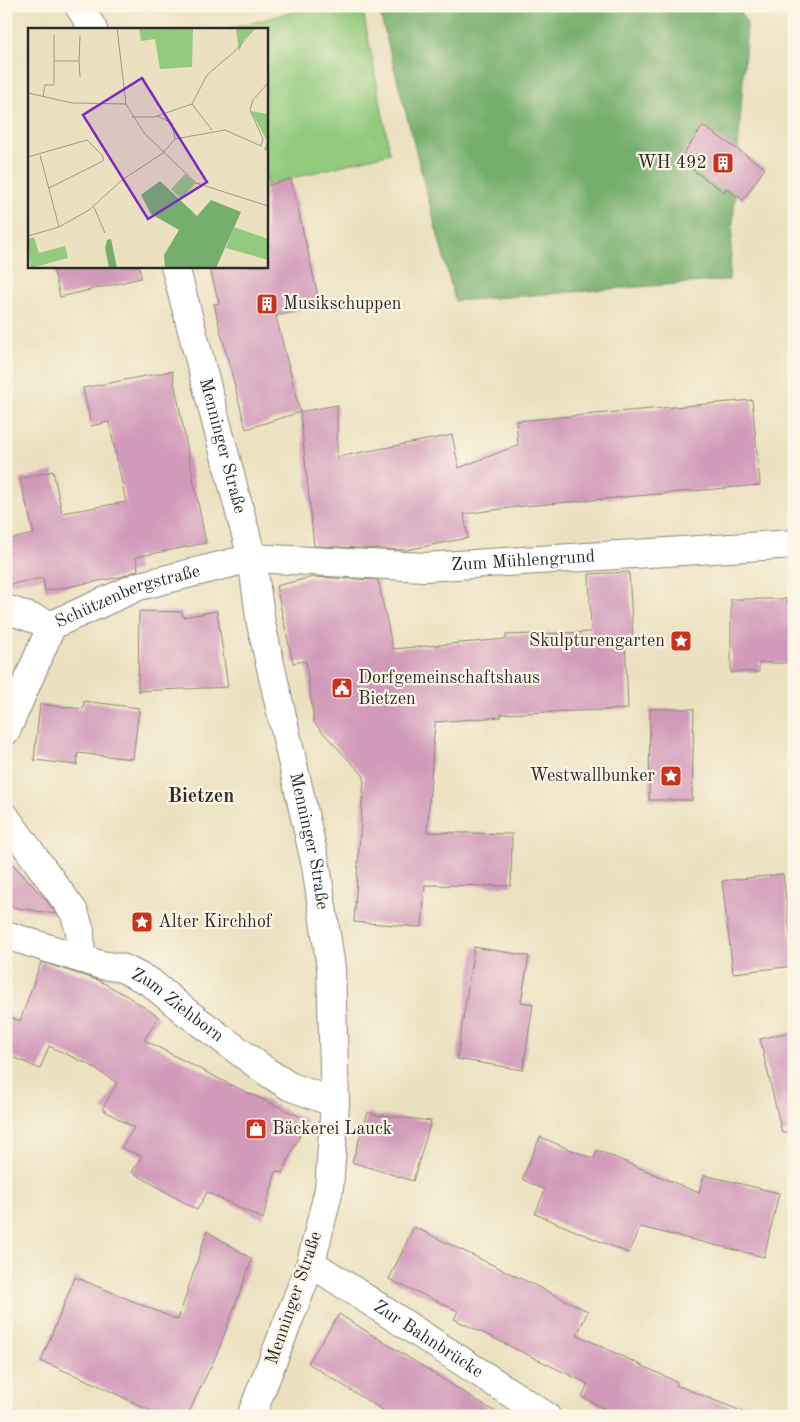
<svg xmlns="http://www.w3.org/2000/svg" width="800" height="1422" font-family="'Old Standard TT',serif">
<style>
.green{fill:#93cb7e;stroke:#5f7b54}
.forest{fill:#76af6d;stroke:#506d4c}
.building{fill:#d19aba}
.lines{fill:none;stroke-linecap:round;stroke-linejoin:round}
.minor-casing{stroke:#8b8676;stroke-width:30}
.minor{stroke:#fff;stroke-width:28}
.labels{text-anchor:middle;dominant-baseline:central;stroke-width:4.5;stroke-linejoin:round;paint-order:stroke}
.poi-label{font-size:18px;fill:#2b2b2b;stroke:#fcf5e5;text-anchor:start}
.street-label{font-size:18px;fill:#2b2b2b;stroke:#fcf5e5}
.quarter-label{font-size:20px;font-weight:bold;fill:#2b2b2b;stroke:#fcf5e5}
.inset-road{fill:none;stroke:#9e9884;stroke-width:1}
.view{fill:#7b2cbf;fill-opacity:0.15;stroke:#7b2cbf;stroke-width:2.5}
.inset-edge{fill:none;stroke:#2b2b2b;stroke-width:2.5}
</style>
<rect width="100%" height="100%" fill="#fcf5e5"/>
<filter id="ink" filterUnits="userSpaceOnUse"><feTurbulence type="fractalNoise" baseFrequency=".02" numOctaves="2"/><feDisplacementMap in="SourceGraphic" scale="10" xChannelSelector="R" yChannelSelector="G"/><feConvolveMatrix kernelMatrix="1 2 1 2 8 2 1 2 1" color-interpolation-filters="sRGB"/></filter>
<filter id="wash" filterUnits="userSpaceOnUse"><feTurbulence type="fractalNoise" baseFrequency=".0096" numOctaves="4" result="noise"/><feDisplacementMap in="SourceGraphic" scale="20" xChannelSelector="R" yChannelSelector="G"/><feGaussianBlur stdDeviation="1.12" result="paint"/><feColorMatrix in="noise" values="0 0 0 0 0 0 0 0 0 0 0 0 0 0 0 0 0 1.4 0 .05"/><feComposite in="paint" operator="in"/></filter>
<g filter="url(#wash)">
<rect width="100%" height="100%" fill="#ebe1c0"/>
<polygon class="green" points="314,6 362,6 390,153 266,185 266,29 229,29"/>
<polygon class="forest" points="378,6 737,6 747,24 729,280 455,301"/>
<g id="blocks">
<g class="building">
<polygon points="703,126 765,168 743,200 726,188 724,192 679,160"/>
<polygon points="291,179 320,305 276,316 300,412 246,429 220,329 214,304 219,303 209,266 266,266 266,186"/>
<polygon points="53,266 139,266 141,278 60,297"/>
<polygon points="172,371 206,543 136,557 138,570 121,577 45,591 43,578 6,585 6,540 34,534 20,479 53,471 62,513 126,502 109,422 91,426 83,388"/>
<polygon points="752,400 760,485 524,506 464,514 468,538 406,550 314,546 300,412 337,405 337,457 452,435 459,468 518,445 516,421"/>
<polygon points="629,572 633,637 625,637 628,709 501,714 501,717 435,722 427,832 512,834 511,886 425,885 422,927 354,922 364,776 314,723 306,661 293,663 276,586 312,577 378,580 393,649 506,639 506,635 591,632 589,574"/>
<polygon points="731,599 786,599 786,602 794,602 794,658 786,658 786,663 759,663 759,672 731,672"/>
<polygon points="139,611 182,612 183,617 217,611 228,687 138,691"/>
<polygon points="84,701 139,708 133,759 78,753 77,765 34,760 40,704 83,709"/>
<polygon points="650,709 694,709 692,800 649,800"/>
<polygon points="6,857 47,901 56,914 6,906"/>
<polygon points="783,874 794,966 733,973 722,881"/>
<polygon points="474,947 529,956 521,1002 533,1004 523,1070 457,1059"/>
<polygon points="41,962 98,980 127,996 159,1017 144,1040 229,1084 307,1120 282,1173 276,1171 263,1219 207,1192 197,1210 132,1172 142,1156 121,1148 134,1128 102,1109 117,1083 90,1065 49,1046 40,1069 6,1054 6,1015 20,1021"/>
<polygon points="794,1031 794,1132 782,1133 760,1039"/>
<polygon points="368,1112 381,1117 381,1115 431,1121 413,1181 352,1162"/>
<polygon points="540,1137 594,1159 597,1150 699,1193 704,1175 779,1193 764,1257 640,1227 628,1253 535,1214 545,1190 522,1179"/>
<polygon points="414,1227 588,1311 577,1335 677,1382 676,1385 749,1414 749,1416 600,1416 604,1408 582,1397 588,1384 454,1319 458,1311 389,1279"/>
<polygon points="207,1231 252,1259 219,1349 187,1416 161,1416 96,1384 41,1361 75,1277 178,1320"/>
<polygon points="339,1314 406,1356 502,1416 392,1416 357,1394 308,1363"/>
</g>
</g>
</g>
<g filter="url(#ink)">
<use href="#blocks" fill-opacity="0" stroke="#8b8676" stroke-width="1"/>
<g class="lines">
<g class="minor-casing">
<g id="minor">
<polyline points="79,6 93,29"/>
<path id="s1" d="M175,266L252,558L261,624L316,866L331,968L335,1103L329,1189L311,1263L251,1416"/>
<path id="s2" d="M6,609L52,625L139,586L252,558L425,567L794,544"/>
<polyline points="6,731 52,625"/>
<polyline points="6,818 74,912 80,931 81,958"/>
<path id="s3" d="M6,935L101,965L122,968L150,982L186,1012L267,1072L289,1086L335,1103"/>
<path id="s4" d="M311,1263L546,1416"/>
</g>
</g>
<use href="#minor" class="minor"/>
</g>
</g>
<defs>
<g id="building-square" transform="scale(1.125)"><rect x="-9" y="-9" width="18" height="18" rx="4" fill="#c8321e" stroke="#fcf5e5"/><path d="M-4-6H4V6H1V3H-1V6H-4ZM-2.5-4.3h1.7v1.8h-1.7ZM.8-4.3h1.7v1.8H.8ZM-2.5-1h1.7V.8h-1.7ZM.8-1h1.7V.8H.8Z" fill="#fff"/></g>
<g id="sight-square" transform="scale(1.125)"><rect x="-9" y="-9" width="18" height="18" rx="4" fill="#c8321e" stroke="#fcf5e5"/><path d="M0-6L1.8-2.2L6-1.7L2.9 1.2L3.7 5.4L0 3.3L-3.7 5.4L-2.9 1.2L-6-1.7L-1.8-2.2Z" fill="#fff"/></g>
<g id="civic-square" transform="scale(1.125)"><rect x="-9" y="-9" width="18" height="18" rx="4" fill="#c8321e" stroke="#fcf5e5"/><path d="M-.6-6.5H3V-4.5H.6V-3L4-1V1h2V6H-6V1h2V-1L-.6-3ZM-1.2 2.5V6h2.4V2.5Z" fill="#fff"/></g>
<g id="shop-square" transform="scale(1.125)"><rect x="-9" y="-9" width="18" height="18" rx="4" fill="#c8321e" stroke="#fcf5e5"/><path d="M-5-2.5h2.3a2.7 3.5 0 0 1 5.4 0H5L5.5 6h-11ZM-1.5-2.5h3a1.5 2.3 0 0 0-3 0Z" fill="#fff"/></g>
</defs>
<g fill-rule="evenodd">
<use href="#building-square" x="723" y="163"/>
<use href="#building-square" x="267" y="304"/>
<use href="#sight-square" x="681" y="641"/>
<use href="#civic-square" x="342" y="688"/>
<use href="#sight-square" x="671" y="776"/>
<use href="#sight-square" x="142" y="922"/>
<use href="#shop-square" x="256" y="1129"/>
</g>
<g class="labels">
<g class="poi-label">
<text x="707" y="163" text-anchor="end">WH 492</text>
<text x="283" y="304">Musikschuppen</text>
<text x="665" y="641" text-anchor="end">Skulpturengarten</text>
<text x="358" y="678">Dorfgemeinschaftshaus<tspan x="358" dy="21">Bietzen</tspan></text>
<text x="655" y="776" text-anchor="end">Westwallbunker</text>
<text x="158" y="922">Alter Kirchhof</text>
<text x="272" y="1129">Bäckerei Lauck</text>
</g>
<g class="street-label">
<text stroke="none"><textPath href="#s1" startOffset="186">Menninger Straße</textPath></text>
<text stroke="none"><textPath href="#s2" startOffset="532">Zum Mühlengrund</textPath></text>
<text stroke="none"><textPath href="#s2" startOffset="130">Schützenbergstraße</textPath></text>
<text stroke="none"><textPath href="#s1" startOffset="591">Menninger Straße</textPath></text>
<text stroke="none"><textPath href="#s3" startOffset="188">Zum Ziehborn</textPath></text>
<text transform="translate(294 1298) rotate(-71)">Menninger Straße</text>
<text stroke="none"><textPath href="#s4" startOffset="140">Zur Bahnbrücke</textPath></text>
</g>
<g class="quarter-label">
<text x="201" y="797">Bietzen</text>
</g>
</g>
<g transform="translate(28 28)">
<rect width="240" height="240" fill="#ebe1c0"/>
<path d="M111,0H165L164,39L132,41L127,11L113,13ZM208,0H227L216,11L211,24ZM223,83L240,86V124L236,122L239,113ZM157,146L168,155L153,171L143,161ZM206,199L240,211V232L198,220ZM6,209L11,225L37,218L40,230L3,240L0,211Z" fill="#93cb7e"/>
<path d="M132,153L169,188L183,172L213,184L188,240H137L136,227L151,202L123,186L113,167ZM83,211L89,240H81L77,220L79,212Z" fill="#76af6d"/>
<path class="inset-road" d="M89,0L98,76L116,105L168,155L240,178M27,33H51L52,8M51,33L52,49M0,65L44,75L98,76M15,68L17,57H26V7M164,76L184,102M129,88L144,95L147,111M104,89H126L164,76L179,47L207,23L227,0M12,127L31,199M0,129L59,112L75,128V133L21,160M66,179L77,205M0,208L31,199L61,182L94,152L135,125L147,111L197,102L233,118L235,111L222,82L225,72L240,55"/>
<path class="view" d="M114,50L179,154L120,191L55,87Z"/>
<rect width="240" height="240" class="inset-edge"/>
</g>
<rect width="800" height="1422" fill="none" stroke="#fcf5e5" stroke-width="25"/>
</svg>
